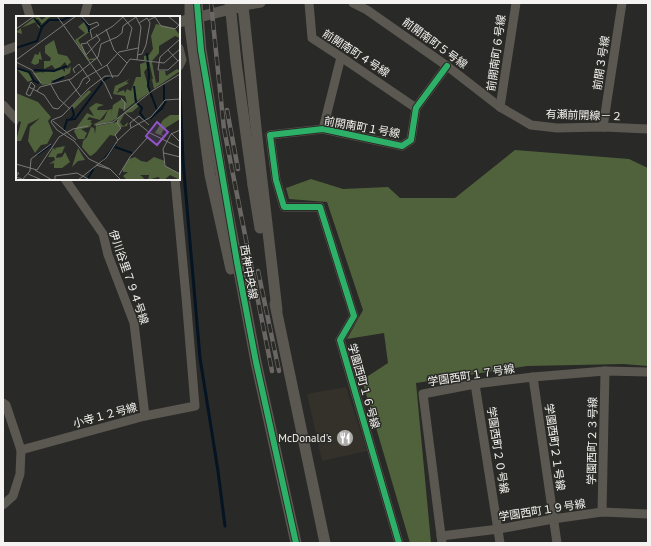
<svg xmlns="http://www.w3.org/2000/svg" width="651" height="546" font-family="'PT Sans','Noto Sans JP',sans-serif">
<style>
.built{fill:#333129}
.forest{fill:#50623b}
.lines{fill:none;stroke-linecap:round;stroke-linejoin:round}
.stream{stroke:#041422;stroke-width:3}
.minor{stroke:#5b5751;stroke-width:9}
.tertiary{stroke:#5b5751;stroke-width:11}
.rail-casing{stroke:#696663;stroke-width:4.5}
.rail{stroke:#2a2a26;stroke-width:3;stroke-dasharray:9;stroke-linecap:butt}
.tertiary-bridge{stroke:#5b5751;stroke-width:11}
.cycleway-casing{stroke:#2a2a26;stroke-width:8}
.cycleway{stroke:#2db169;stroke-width:6}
.labels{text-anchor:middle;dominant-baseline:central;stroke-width:3;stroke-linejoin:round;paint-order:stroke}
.street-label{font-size:11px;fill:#f4f3f1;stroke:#2a2a26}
.poi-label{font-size:11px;fill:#f4f3f1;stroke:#2a2a26;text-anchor:end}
.inset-river{fill:none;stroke:#041422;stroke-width:2}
.inset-road{fill:none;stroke:#7a7a78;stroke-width:1}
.view{fill:#9354c9;fill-opacity:0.15;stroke:#9354c9;stroke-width:2}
.inset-edge{fill:none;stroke:#f4f3f1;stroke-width:2}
</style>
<rect width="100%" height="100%" fill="#292927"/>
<polygon class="built" points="346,387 367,451 322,461 307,394"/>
<polygon class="forest" points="515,150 629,159 648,168 648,366 623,364 527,366 416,383 431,543 410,543 362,380 388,363 384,333 347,339 363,310 327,202 289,199 286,188 311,179 343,189 388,187 400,198 455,198"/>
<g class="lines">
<polyline class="stream" points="180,91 183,161 200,358 218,471 225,526"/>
<g class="minor">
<polyline points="26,3 30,17"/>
<polyline points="189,3 189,19"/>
<polyline points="242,3 243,6 261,3"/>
<polyline points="309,3 312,38 341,57 416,108"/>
<polyline points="353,3 367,10 447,66 500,107 531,125 557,128 603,127 648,129"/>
<polyline points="84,17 88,3"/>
<polyline points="179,48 182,60 179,66"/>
<polyline points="3,51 17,46"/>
<polyline points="3,105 17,120"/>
<polyline points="500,107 516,3"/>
<polyline points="603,127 622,3"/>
<polyline points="323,129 341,57"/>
<polyline points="65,179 103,234 108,255 134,323 145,416"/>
<polyline points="533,377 557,543"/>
<polyline points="475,384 500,543"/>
<polyline points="3,403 6,405 21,450 20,474 13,496 3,505"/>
<polyline points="21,450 145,416 195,406 186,297 175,179"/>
<polyline points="602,512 605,371"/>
<polyline points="441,536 499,529 553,519 602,512 648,514"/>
<polyline points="399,543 340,340 354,316 320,207 284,207 276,180 270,135 323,129 402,146 411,140 416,108 447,66"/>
<polyline points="442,543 423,394 475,384 533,377 605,371 648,372"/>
</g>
<g class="tertiary">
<polyline points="189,19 210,175 231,269"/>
<polyline points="179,22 243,6 258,146 277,310"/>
<polyline points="253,185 260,228"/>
<polyline points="223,186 256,362 296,543"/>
<polyline points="275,304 325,543"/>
</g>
<g class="rail-casing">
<g id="rail">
<polyline points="211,3 224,129 272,371"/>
<polyline points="227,110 238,169"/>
<polyline points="258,271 279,371"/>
</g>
</g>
<use href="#rail" class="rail"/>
<g class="tertiary-bridge">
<polyline points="197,3 201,50 223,186"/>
<polyline points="230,3 236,62 253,185"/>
</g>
<g class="cycleway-casing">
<g id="cycleway">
<polyline points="197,3 201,50 237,262 256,362 296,543"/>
<polyline points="399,543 340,340 354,316 320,207 284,207 276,180 270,135 323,129 402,146 411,140 416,108 447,66"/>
</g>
</g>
<use href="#cycleway" class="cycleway"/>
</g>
<defs>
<g id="restaurant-disc" transform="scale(0.9)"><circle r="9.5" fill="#adacaa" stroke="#2a2a26"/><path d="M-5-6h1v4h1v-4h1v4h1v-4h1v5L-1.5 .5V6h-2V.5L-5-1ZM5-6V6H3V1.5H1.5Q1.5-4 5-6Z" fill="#fff"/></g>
</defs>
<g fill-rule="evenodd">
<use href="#restaurant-disc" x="345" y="438"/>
</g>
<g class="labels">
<g class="street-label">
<text transform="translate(435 43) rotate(36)">前開南町５号線</text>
<text transform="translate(356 53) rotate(33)">前開南町４号線</text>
<text transform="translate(496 53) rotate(-82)">前開南町６号線</text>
<text transform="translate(601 63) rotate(-81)">前開３号線</text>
<text transform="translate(584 115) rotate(2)">有瀬前開線－２</text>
<text transform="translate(362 127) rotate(10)">前開南町１号線</text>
<text transform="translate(249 272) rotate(80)">西神中央線</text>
<text transform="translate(129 277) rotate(71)">伊川谷里７９４号線</text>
<text transform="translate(471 375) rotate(-9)">学園西町１７号線</text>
<text transform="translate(364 386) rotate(74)">学園西町１６号線</text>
<text transform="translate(105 415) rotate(-15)">小寺１２号線</text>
<text transform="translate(592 441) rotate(-89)">学園西町２３号線</text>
<text transform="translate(555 447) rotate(82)">学園西町２１号線</text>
<text transform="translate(498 450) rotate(81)">学園西町２０号線</text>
<text transform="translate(542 510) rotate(-9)">学園西町１９号線</text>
</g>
<g class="poi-label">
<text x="332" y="438">McDonald's</text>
</g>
</g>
<g transform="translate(16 16)">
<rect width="164" height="164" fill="#292927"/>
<path d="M31,0H35L26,8L22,3L20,4L22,9L25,8L24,12L22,11L20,6L5,12L6,18L0,16L18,2L23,1L26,4ZM68,6L73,16L62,24L73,43L81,42L78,44H72L59,24L69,17L62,11ZM140,8L158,12L164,19V22L159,20L143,30V37L136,45L128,44V40L133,39L137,33L135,20ZM38,24L42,38L51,40L55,46L51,50L49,46L44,51L39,53L36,49L28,53V45H34L35,42L29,37V30ZM24,35L26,44L23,43V47L19,49L15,47L19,38L22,39ZM133,45L136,46L140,67L143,66V55H149L150,60L161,53L164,55L138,73L136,64L133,65L137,63ZM130,46L131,52L128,56L134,76L121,85L118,77L119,86L109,94L103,92L101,102L96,105L79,110L78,108L88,103L92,94L96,93L95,100L97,89L106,83L111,87L109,80L97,78L99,70L114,63L110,66L113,67L102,73L103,74L100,77L108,74L109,77L111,73L115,75L120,61H125L124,48ZM55,50L54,57L38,66L36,64L35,68L26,69L17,57L26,56L28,58L27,56L46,53L49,56V52L52,53ZM0,52L14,57L16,64L12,66ZM73,74L75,76L57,94L56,90ZM0,77L22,86L35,101L32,105L37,117L31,128L25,129L19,137L12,125L14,111L24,102L12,108L5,125H0L5,106L3,105L0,112ZM80,87L88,89L82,91L81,94H92L84,104L73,101L71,104H76L74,106L76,107L74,111L65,113L71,117L68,123H62L58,115L71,97L78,100L73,92ZM120,87L123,90L116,96L109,97L104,106L106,109L103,108L108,110L112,106L111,110L105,111L99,120L94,119L80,136L75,140L73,139L66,131L67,125L71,121L75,111L78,112L79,118L80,110L101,106L102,102ZM154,99H164V103L148,113L145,118L150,121L139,117L147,104ZM49,130L46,137L41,138L40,142L46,141L49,136L54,146L46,152H38V147L33,148L39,144L38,141H32L37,132L40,134L39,132ZM62,132L69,144L62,145L56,151ZM119,141L125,145L131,146L138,141L149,145L148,149L164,158V164L154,159L148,164H141L144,162L142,161L132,164L134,155L133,159H124L128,162L126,164H111L107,160L112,156H107V152L113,143Z" fill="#50623b"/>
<path class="inset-river" d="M18,2L26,12M66,2L73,11V16M0,32L21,25L26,11L33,4H47L55,0M131,37L133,59L132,70L141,94M0,52L13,56L18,65L23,67M18,54L38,55L51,50M37,66L48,61M148,69V86M118,70L120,86L126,92L124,97L130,105M134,103L146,92L150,85M54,104L58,99L56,91M48,114L51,104L59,103L88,64L95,60M99,131L116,137M21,139L35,129M85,147L100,128M71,164L78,152"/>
<path class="inset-road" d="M41,0L89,68L96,83M65,0L73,9L81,6L83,9M152,0L164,10M133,4L139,1L145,10L159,13L163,9M0,13L17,1L26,0M90,13L98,34L111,47M76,22L74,14L83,9M164,23L144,41L142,54H152L164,43M71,27L65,28L70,39L84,24L80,18M152,34L162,45M121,39L126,38L130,29L134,7L131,2L123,7M0,44L60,0M0,46L16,54L25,67M91,49L97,62M86,50L71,26L97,10L107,1L116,12L111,33M59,57L57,53L63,48L74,64L70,68M53,64L65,81M15,66L19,70L14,80L10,78ZM35,69L43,83L54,93M13,71L28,79L37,92L42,93L63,71L67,63L91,49L103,36L122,32M21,75L24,71L55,63L82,41L85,28L101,21L106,17L107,10L120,1L125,11L121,44M105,82L109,87L108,95M109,97L134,117L164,132M36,104L46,100L72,73L89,60H102L114,43L148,47L164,33M36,104L35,106L41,114L58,125L73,143L94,153L105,164M37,105L60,124M80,109L97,106L136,75L164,58M115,112L114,107L123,100L133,109M164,114L155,118L147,133L149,150L164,158M155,117L164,126M102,124L99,119L105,112L101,107L102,104M148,137L164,141M0,148L21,154L43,121L57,113L72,110M80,149L93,153M19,154L36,164M0,157H3L0,161L6,163M12,158L26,164M103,159L114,141L131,122M6,164L14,155L15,143L35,128M39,164V160L61,157L74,164M62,164L90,142L102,124L115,112L135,101L149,84L164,83"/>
<path class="view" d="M141,106L152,116L141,129L130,120Z"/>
<rect width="164" height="164" class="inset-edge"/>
</g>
<rect width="651" height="546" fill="none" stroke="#f4f3f1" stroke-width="8"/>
</svg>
